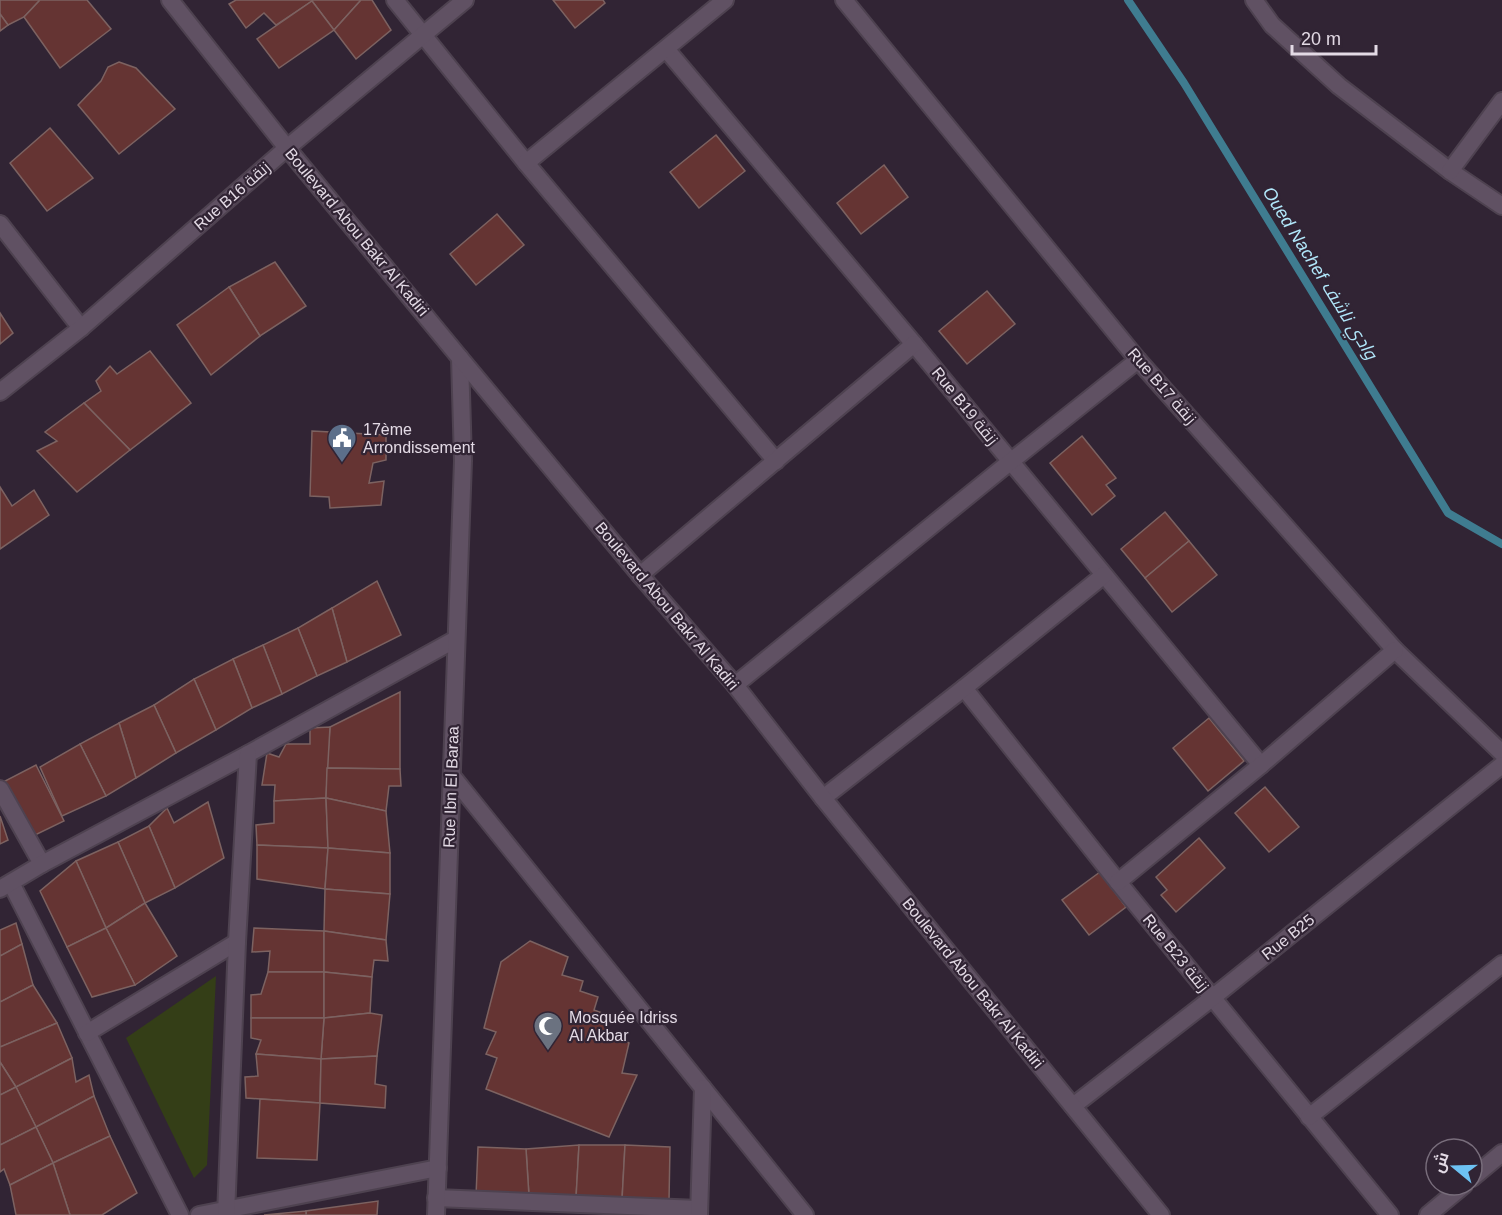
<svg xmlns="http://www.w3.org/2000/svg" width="1502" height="1215" font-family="Arial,Cairo,sans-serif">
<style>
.green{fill:#343e17}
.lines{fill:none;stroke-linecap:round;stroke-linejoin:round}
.stream{stroke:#3f7c90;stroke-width:8}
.building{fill:#653433;stroke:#7c6261;stroke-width:1.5}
.pedestrian-casing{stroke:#4e4250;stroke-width:20}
.minor-casing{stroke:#4e4250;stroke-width:20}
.tertiary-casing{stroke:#4e4250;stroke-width:20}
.secondary-casing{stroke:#4e4250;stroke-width:20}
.pedestrian{stroke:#605163;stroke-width:16}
.minor{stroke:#605163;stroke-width:16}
.tertiary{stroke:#605163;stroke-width:16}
.secondary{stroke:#605163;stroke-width:16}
.labels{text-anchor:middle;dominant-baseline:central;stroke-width:4.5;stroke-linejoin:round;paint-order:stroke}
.street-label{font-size:16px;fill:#e3dae5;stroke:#312434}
.poi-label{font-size:16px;fill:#e3dae5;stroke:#312434;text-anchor:start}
.water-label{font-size:18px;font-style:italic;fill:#b2e8fb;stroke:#312434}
</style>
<rect width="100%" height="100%" fill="#312434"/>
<polygon class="green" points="216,976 207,1165 194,1178 126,1038"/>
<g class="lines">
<polyline class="stream" points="1128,0 1184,83 1448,513 1502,544"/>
</g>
<g class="building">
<polygon points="0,0 40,0 24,17 8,25 0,14"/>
<polygon points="40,0 87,0 111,29 60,68 24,17"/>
<polygon points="236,0 311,0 312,1 276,25 264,13 246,28 229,4"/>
<polygon points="313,0 361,0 334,30 312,1"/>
<polygon points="361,0 372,0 391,30 356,59 334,30"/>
<polygon points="553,0 603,0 605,3 575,28"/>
<polygon points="312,1 334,30 279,68 257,39"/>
<polygon points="0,14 8,25 0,31"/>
<polygon points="119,62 136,68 175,109 119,154 78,105 101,81 108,67"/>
<polygon points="50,128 93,178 47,211 10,163"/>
<polygon points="716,135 745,171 699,208 670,172"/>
<polygon points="884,165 908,197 861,234 837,203"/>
<polygon points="497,214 524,245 476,285 450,254"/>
<polygon points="275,262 306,306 260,336 229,287"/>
<polygon points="229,287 260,336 211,375 177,325"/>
<polygon points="987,291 1015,324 967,364 939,331"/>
<polygon points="0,313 13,333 0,344"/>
<polygon points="150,351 191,403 130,450 84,403 101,391 96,381 110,366 117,374"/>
<polygon points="84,403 130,450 77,492 37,451 57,441 45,432"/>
<polygon points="312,431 386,435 386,460 373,463 369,483 384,481 381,505 330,508 329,497 310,496"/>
<polygon points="1082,436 1116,478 1106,485 1115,496 1092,515 1050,463"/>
<polygon points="0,487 12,506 34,490 49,515 0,549"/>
<polygon points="1165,512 1189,541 1145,578 1121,549"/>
<polygon points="1189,541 1217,575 1172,612 1145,578"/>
<polygon points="377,581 401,635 347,662 332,608"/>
<polygon points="332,608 347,662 317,676 298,628"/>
<polygon points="298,628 317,676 282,694 263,645"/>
<polygon points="263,645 282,694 252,708 233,659"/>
<polygon points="233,659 252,708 216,730 194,679"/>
<polygon points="194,679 216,730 176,753 154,705"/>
<polygon points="400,692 400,769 327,768 330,727"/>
<polygon points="154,705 176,753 136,778 119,723"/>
<polygon points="1209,718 1244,761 1208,791 1173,748"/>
<polygon points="119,723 136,778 106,796 80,744"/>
<polygon points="330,727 326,798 274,801 275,785 262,785 267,753 279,757 286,744 310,744 310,728"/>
<polygon points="80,744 106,796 62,816 40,767"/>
<polygon points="36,765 64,821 33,836 5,781"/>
<polygon points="327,768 400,769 401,786 389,786 386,811 326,798"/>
<polygon points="1265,787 1299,827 1269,852 1235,813"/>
<polygon points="326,798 328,848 257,845 256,825 274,823 274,801"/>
<polygon points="326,798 386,811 390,853 328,848"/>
<polygon points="208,802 224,858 175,888 149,826 167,808 174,823"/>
<polygon points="0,816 8,840 0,844"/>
<polygon points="149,826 175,888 145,903 118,842"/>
<polygon points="1199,838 1225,868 1176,912 1161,895 1167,890 1156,877"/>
<polygon points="118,842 145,903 106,928 76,861"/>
<polygon points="257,845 328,848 325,889 257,879"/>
<polygon points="328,848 390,853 390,894 325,889"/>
<polygon points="76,861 106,928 67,947 40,891"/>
<polygon points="1100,872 1126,907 1089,935 1062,900"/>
<polygon points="325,889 390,894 386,940 324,931"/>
<polygon points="145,903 177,956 135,985 106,928"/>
<polygon points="16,923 22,944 0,956 0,930"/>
<polygon points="106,928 135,985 92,997 67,947"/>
<polygon points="254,928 324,931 324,972 268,972 270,951 252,952"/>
<polygon points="324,931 386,940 388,961 374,960 372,977 324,972"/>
<polygon points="530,941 568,957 562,975 583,981 580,991 598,997 594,1010 610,1016 605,1031 629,1043 622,1073 637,1075 609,1137 486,1089 497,1058 486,1054 496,1032 484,1028 501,962"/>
<polygon points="22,944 33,985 0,1002 0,956"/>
<polygon points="268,972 324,972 324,1018 251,1018 251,995 261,994"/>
<polygon points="324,972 372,977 370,1013 324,1018"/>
<polygon points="33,985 57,1023 0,1047 0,1002"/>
<polygon points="370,1013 382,1015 377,1056 321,1059 324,1018"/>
<polygon points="251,1018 324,1018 321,1059 256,1054 261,1040 251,1038"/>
<polygon points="57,1023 72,1058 16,1087 0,1062 0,1047"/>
<polygon points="256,1054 321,1059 320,1103 246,1098 245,1077 258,1076"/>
<polygon points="377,1056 375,1084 386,1086 385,1108 320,1103 321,1059"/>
<polygon points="72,1058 76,1082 89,1075 94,1096 36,1127 16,1087"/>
<polygon points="0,1062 16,1087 0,1095"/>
<polygon points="16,1087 36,1127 0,1145 0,1095"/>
<polygon points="94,1096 110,1136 53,1163 36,1127"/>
<polygon points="260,1099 320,1103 317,1160 257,1158"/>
<polygon points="36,1127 53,1163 10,1185 4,1169 0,1172 0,1145"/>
<polygon points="110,1136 137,1193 102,1215 70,1215 53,1163"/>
<polygon points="579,1145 576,1198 529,1196 526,1149"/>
<polygon points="579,1145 625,1145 622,1200 576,1198"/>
<polygon points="625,1145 670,1147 669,1201 622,1200"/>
<polygon points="478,1147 526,1149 529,1196 476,1196"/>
<polygon points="53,1163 70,1215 16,1215 10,1185"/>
<polygon points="378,1201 377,1215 306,1215 306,1211"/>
<polygon points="306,1211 306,1215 264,1215"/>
</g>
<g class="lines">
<g class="pedestrian-casing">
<polyline id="pedestrian" points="0,789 42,864"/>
</g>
<g class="minor-casing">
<g id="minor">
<polyline points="395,0 526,163 776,461"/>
<polyline points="844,0 1138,360 1395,650 1502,753"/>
<polyline points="1254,0 1272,25 1339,86 1450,171 1502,206"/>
<polyline points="666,49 914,344 1261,765"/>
<polyline points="526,163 725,0"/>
<polyline points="1450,171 1502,101"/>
<polyline points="0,224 81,328"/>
<polyline points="0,392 81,328 287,148 465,0"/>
<polyline points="640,575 914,344"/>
<polyline points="735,685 1010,462 1138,360"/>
<polyline points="964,688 1118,882 1390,1215"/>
<polyline points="452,776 805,1215"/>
<polyline points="823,798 964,688 1104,575"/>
<polyline points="1118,882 1261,765 1395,650"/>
<polyline points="11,883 180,1215"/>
<polyline points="0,889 42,864 248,754 456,639"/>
<polyline points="87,1033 237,942"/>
<polyline points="1073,1106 1212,998 1502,765"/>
<polyline points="1309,1117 1502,964"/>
<polyline points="1472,1178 1502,1153"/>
<polyline points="436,1198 699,1209"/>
<polyline points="199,1215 438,1168"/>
<polyline points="226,1215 237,942 248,754"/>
<polyline points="699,1215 703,1088"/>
<polyline points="1428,1215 1464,1185"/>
</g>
</g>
<g class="tertiary-casing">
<polyline id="tertiary" points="436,1215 463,461 460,358"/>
</g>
<g class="secondary-casing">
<polyline id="secondary" points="170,0 287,148 460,358 640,575 735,685 823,798 1161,1215"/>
</g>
<use href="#pedestrian" class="pedestrian"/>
<use href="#minor" class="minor"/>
<use href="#tertiary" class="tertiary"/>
<use href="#secondary" class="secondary"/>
</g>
<defs>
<g id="civic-pin" transform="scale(1.5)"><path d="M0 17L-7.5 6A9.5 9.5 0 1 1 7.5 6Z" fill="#5c6f8a" stroke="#312434"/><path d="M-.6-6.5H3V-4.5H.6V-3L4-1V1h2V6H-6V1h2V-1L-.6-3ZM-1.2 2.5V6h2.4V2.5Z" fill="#fff"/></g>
<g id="mosque-pin" transform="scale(1.5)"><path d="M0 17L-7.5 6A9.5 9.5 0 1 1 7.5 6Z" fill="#6b7280" stroke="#312434"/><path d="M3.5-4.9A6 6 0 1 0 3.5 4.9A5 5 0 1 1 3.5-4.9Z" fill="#fff"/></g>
</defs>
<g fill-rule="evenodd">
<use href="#civic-pin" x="342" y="438"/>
<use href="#mosque-pin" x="548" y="1026"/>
</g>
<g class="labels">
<g class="street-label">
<text transform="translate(232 196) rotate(-41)">Rue B16 زنقة</text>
<text transform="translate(357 232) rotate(50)">Boulevard Abou Bakr Al Kadiri</text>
<text transform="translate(1162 386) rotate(49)">Rue B17 زنقة</text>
<text transform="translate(965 406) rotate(51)">Rue B19 زنقة</text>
<text transform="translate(667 606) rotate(50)">Boulevard Abou Bakr Al Kadiri</text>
<text transform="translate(451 787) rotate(-88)">Rue Ibn El Baraa</text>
<text transform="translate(1288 937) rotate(-39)">Rue B25</text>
<text transform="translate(1176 953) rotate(51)">Rue B23 زنقة</text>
<text transform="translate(973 983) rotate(51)">Boulevard Abou Bakr Al Kadiri</text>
</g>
<g class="poi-label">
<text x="363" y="429">17ème<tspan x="363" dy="18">Arrondissement</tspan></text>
<text x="569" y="1017">Mosquée Idriss<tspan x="569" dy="18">Al Akbar</tspan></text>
</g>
<g class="water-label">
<text transform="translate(1320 273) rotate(58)">Oued Nachef وادي ناشف</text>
</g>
</g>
<g transform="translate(1454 1167) rotate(289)"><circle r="28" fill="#312434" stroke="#786d7b" stroke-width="1.5"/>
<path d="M0-4.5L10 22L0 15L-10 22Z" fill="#6dc2f3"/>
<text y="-9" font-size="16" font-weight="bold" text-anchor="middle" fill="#e3dae5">ش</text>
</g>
<path d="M1292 45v9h84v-9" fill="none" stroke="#e3dae5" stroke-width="3"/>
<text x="1301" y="45" font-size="18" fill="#e3dae5" stroke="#312434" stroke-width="4.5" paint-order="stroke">20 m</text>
</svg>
